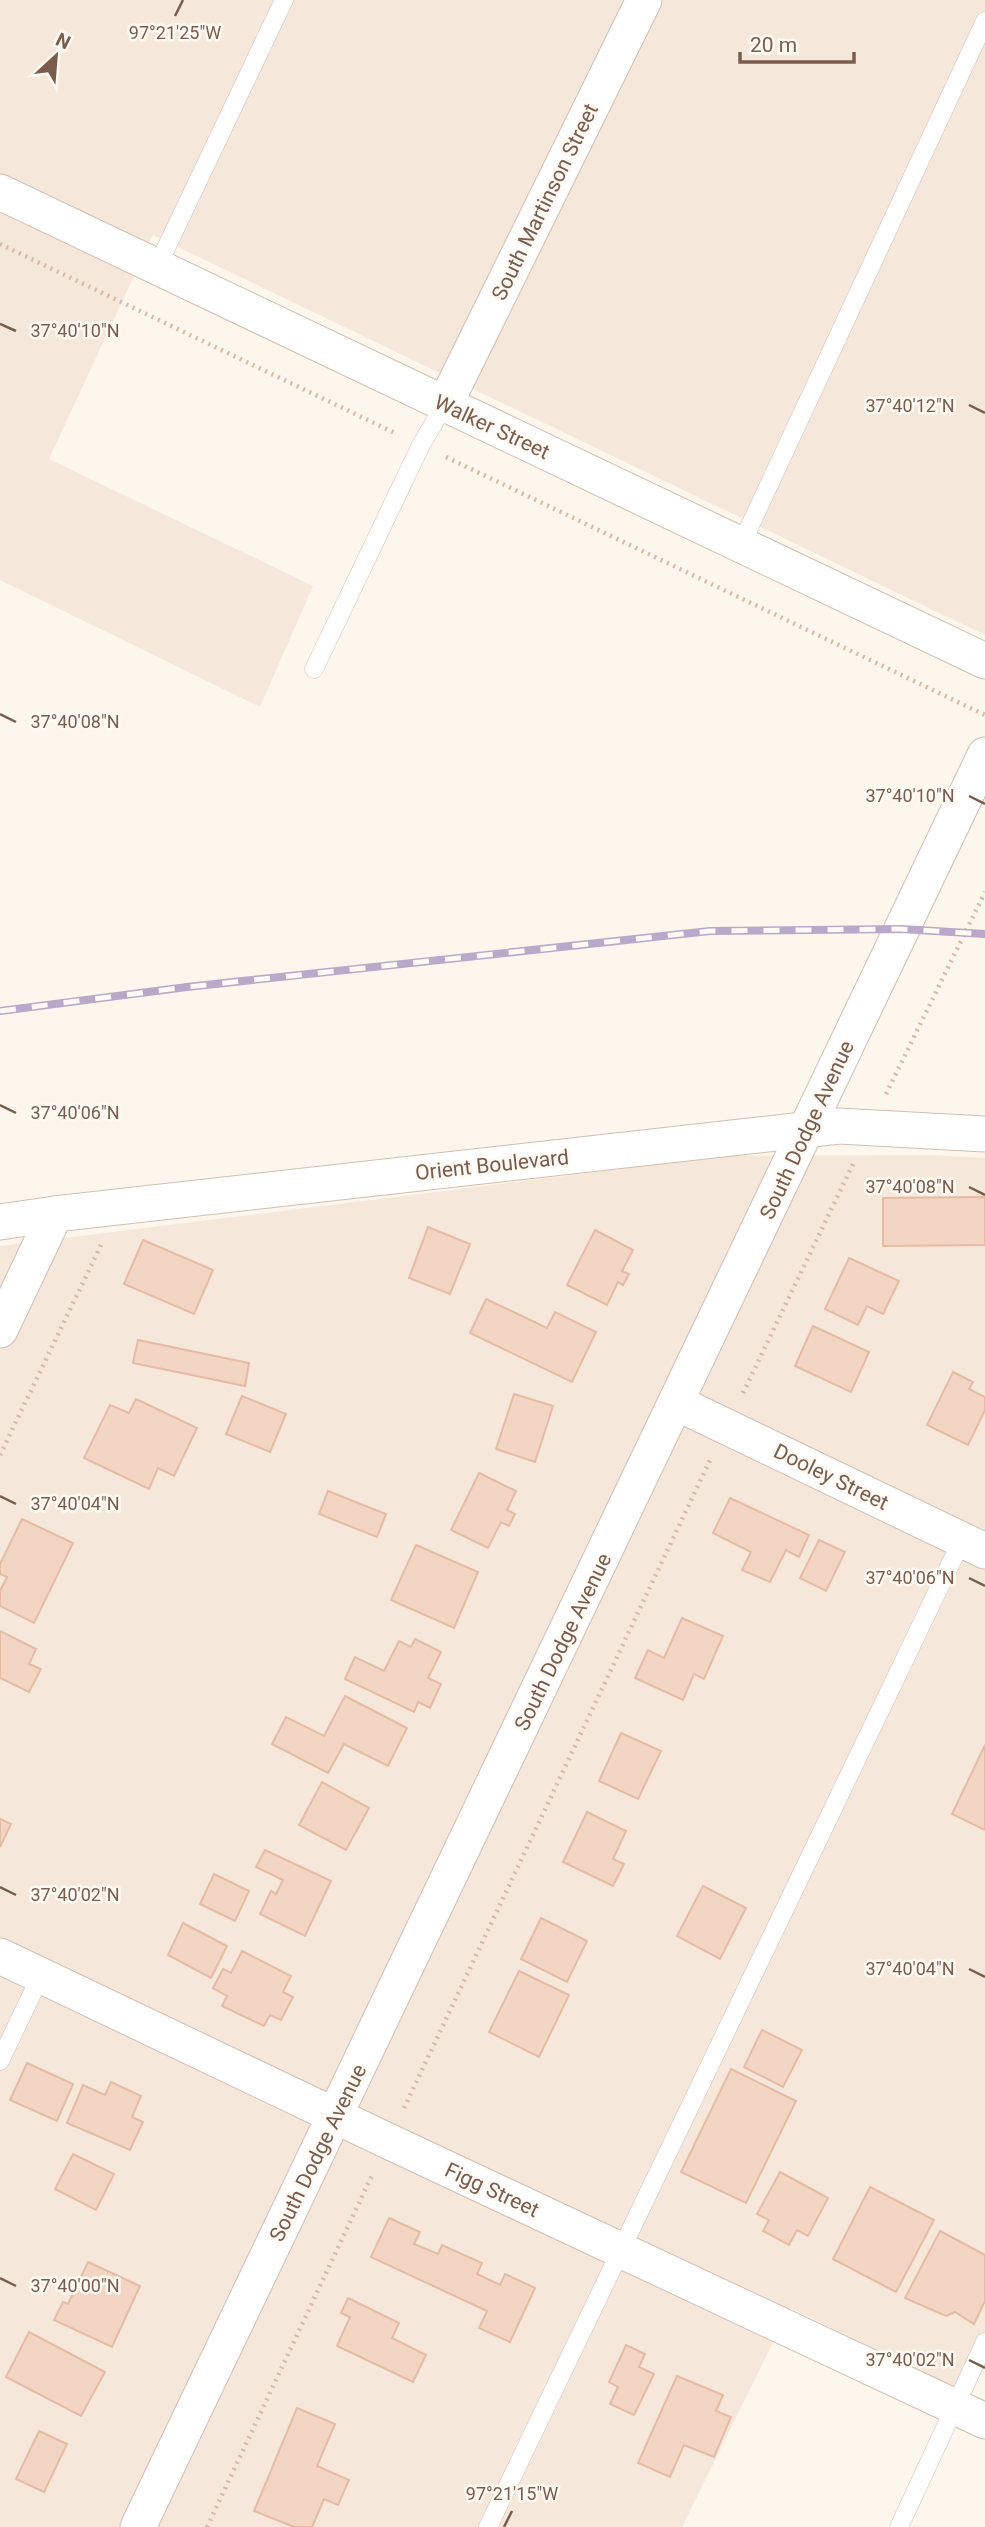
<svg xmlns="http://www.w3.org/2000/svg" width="985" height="2527" font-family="Roboto,sans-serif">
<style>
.residential{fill:#f5e8da}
.building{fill:#f3d5c3;stroke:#e6bba3;stroke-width:2}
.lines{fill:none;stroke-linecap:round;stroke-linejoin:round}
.lane-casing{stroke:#d1beb0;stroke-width:19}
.street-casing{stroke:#d1beb0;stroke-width:37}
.path{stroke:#d9b8a5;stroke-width:4.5;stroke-dasharray:2 5;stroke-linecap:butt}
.lane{stroke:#fff;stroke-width:18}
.street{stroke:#fff;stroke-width:35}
.rail-casing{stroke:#b9a8c9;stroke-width:8}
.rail{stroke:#fffaf3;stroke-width:5;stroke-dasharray:16;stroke-linecap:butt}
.ticks{fill:none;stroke:#7a5c4d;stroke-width:2.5}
.labels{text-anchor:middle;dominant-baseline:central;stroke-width:5;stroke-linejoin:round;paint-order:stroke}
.street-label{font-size:21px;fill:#7a5c4d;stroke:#fffaf3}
.ticks-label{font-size:18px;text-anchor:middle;fill:#7a5c4d;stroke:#fffaf3;stroke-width:5;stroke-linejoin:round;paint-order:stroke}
</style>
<rect width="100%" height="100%" fill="#fdf6ec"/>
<g class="residential">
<polygon points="0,0 985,0 985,635 153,235 49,459 313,586 260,707 0,580"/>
<polygon points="930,1155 985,1158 985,2351 964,2392 790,2308 682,2527 0,2527 0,1246 725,1156"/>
</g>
<g class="building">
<polygon points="985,1197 985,1245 883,1246 883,1198"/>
<polygon points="428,1227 470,1244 450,1294 409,1278"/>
<polygon points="595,1230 633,1250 622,1271 629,1274 623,1285 618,1282 607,1305 567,1285"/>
<polygon points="143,1240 213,1270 194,1314 124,1284"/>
<polygon points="849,1258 899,1281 883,1314 867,1306 858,1325 825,1309"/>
<polygon points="486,1299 547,1328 555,1312 596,1332 572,1382 470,1333"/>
<polygon points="813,1326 869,1352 851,1392 795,1366"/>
<polygon points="138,1340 249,1363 245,1386 133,1363"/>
<polygon points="953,1372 973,1382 969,1389 985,1397 985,1410 968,1445 927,1425"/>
<polygon points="514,1394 553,1406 535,1462 496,1449"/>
<polygon points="242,1396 286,1414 270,1452 226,1434"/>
<polygon points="136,1399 197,1428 174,1476 158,1468 149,1489 84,1458 110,1405 129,1413"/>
<polygon points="479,1473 516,1491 507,1510 515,1514 509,1526 501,1522 488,1548 451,1530"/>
<polygon points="328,1491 386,1514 377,1537 319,1514"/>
<polygon points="730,1498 809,1535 799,1557 786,1550 770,1582 742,1570 751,1552 713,1533"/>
<polygon points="22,1519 73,1543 34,1623 0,1606 0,1591 7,1577 0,1574 0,1564"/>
<polygon points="819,1540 845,1552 826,1591 800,1578"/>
<polygon points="416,1545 478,1572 454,1628 391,1600"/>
<polygon points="682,1618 723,1636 704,1679 694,1674 683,1700 635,1678 648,1650 664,1658"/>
<polygon points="0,1631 36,1649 29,1664 41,1669 29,1692 0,1678"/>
<polygon points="415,1639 441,1652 428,1678 441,1684 430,1708 418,1702 414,1712 345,1679 355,1657 384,1671 399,1641 411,1647"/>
<polygon points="345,1696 407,1728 388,1766 344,1744 328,1773 272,1744 286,1717 324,1736"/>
<polygon points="621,1733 661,1751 638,1799 599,1781"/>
<polygon points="985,1745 985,1830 952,1814"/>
<polygon points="322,1782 369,1808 346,1850 299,1825"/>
<polygon points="587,1812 626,1831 613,1859 624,1864 613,1886 563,1862"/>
<polygon points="0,1819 11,1824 0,1847"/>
<polygon points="265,1850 331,1881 305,1936 260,1914 271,1891 276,1894 283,1880 256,1867"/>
<polygon points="214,1874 249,1891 235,1921 200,1904"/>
<polygon points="703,1886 746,1908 720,1959 677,1936"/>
<polygon points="541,1918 587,1941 567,1982 521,1959"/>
<polygon points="183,1923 227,1946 211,1978 168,1955"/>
<polygon points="242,1951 291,1976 283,1992 293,1997 281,2020 270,2015 264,2026 222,2006 227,1996 213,1988 223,1969 231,1973"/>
<polygon points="519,1971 569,1995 539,2057 489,2032"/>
<polygon points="762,2030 802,2050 783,2087 744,2067"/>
<polygon points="27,2063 73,2084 57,2121 10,2100"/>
<polygon points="731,2069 796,2101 746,2203 681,2172"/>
<polygon points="111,2082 141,2096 132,2117 143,2122 130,2150 67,2123 83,2085 105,2095"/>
<polygon points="73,2154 114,2174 96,2210 55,2189"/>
<polygon points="780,2172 828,2198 808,2236 797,2230 789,2245 763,2231 769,2220 757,2214"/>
<polygon points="870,2187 934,2220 896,2292 833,2259"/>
<polygon points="389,2218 420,2232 414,2244 438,2254 442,2245 482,2263 477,2274 500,2285 505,2274 535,2288 510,2342 479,2328 487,2311 371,2257"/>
<polygon points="940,2231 985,2255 985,2301 974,2324 955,2312 946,2316 905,2298"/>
<polygon points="88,2262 140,2286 112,2347 54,2320 63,2302 68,2304"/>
<polygon points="348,2298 399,2323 392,2338 426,2355 413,2382 337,2346 350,2317 341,2313"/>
<polygon points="29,2332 105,2372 81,2416 6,2377"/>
<polygon points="626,2345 645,2354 639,2367 654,2374 634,2415 610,2404 618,2387 609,2382"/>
<polygon points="677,2376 723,2395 716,2411 731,2417 714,2457 684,2445 670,2477 638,2463"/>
<polygon points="297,2408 335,2424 317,2466 349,2480 338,2505 324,2499 312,2527 294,2527 254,2511"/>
<polygon points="39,2431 67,2444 44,2492 16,2479"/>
</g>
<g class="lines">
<g class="lane-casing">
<g id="lane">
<polyline points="157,267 284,0"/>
<polyline points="741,545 985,21"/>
<polyline points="314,669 421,445 445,404"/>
<polyline points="0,2061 41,1975"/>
<polyline points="488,2527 962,1540"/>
<polyline points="899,2527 985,2342"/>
</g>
</g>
<g class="street-casing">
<g id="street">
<polyline points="0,192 985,661"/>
<polyline points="445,404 644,0"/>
<polyline points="0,1222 55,1214 839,1126 985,1134"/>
<polyline points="0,1330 55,1214"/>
<polyline points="677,1403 985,1551"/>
<polyline points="0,1956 388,2141 985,2421"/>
<polyline points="138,2527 985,755"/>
</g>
</g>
<g class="path">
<polyline points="0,244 397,434"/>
<polyline points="446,457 985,715"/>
<polyline points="886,1094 985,892"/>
<polyline points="743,1393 854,1162"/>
<polyline points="0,1455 101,1245"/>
<polyline points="404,2108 711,1458"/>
<polyline points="207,2527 373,2173"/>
</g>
<use href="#lane" class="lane"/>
<use href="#street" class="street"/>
<g class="rail-casing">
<polyline id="rail" points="0,1011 187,987 710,931 901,929 985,934"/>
</g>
<use href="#rail" class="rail"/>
</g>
<path class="ticks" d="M175,16L183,0M0,324L16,331M969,405L985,413M0,714L16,722M969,796L985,804M0,1105L16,1113M969,1187L985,1195M0,1496L16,1504M969,1578L985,1586M0,1887L16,1895M969,1969L985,1977M0,2278L16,2286M969,2360L985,2368M504,2527L512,2511"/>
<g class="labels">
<g class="street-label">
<text transform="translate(545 202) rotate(-64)">South Martinson Street</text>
<text transform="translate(492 427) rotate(25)">Walker Street</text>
<text transform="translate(807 1130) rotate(-65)">South Dodge Avenue</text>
<text transform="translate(492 1165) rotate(-6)">Orient Boulevard</text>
<text transform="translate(831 1477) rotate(26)">Dooley Street</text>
<text transform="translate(563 1642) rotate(-64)">South Dodge Avenue</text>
<text transform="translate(318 2153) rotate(-64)">South Dodge Avenue</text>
<text transform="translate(492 2190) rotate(25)">Figg Street</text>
</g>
</g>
<g class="ticks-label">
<text x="175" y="39">97°21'25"W</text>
<text x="75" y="337">37°40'10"N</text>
<text x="910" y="412">37°40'12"N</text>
<text x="75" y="728">37°40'08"N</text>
<text x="910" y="802">37°40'10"N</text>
<text x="75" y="1119">37°40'06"N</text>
<text x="910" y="1193">37°40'08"N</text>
<text x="75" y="1510">37°40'04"N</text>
<text x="910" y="1584">37°40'06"N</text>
<text x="75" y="1901">37°40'02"N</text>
<text x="910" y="1975">37°40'04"N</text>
<text x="75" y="2292">37°40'00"N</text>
<text x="910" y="2366">37°40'02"N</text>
<text x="512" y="2500">97°21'15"W</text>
</g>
<g transform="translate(56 56) rotate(26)" stroke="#fffaf3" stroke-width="5" paint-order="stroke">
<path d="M0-5L12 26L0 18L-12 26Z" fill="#7a5c4d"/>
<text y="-10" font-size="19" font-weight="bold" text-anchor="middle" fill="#7a5c4d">N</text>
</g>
<path d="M740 52v10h114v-10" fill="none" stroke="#7a5c4d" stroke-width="3.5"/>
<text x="750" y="52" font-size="21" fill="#7a5c4d" stroke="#fffaf3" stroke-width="5" paint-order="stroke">20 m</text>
</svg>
